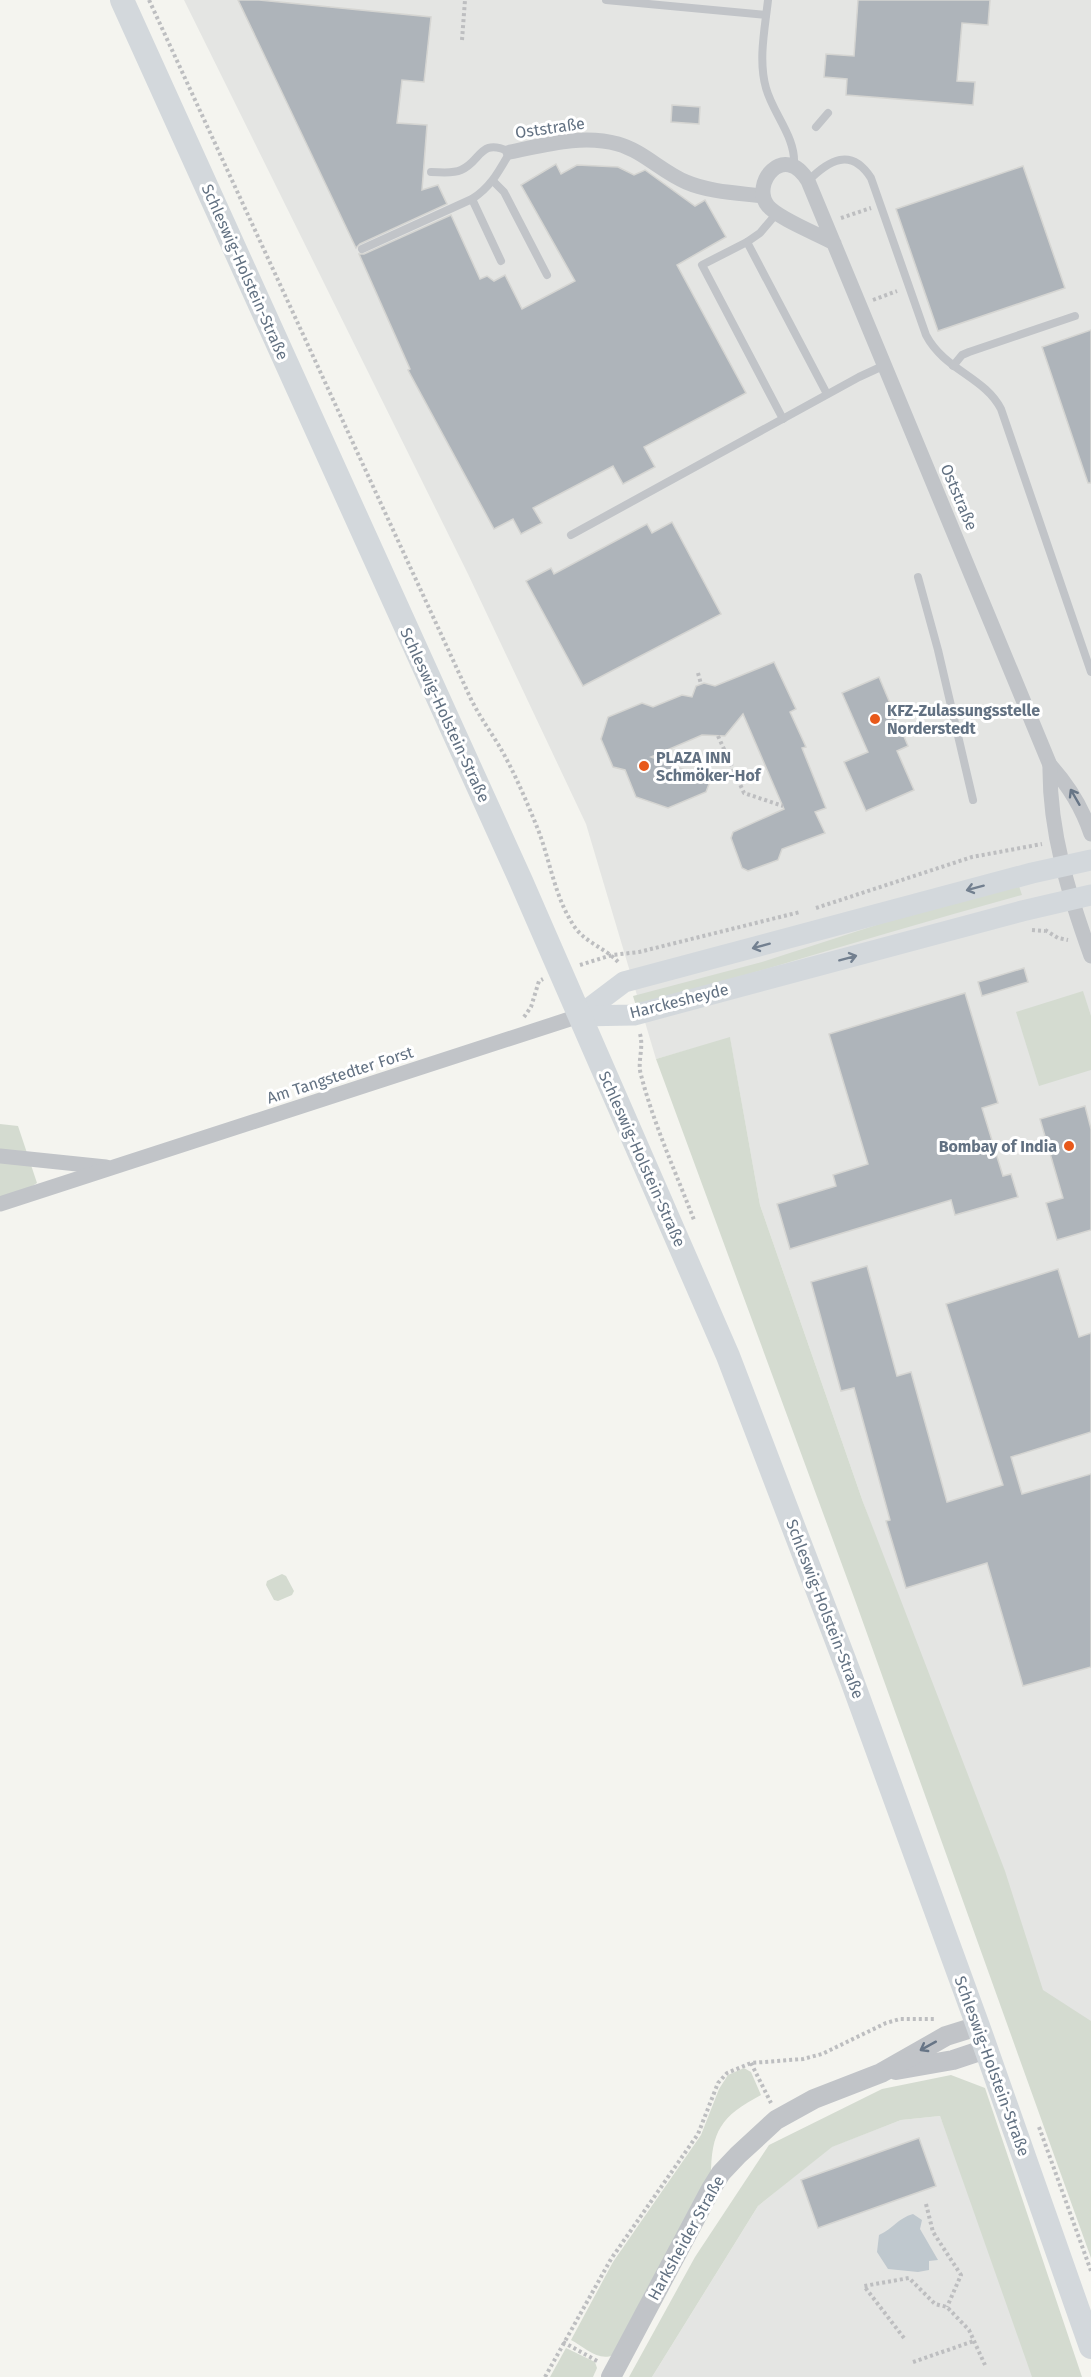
<svg xmlns="http://www.w3.org/2000/svg" width="1091" height="2377" font-family="'Fira Sans',sans-serif">
<style>
.built{fill:#e4e5e3}
.green{fill:#d4dbd0}
.water{fill:#bfc8ce}
.building{fill:#aeb4ba;stroke:#d5d5d2;stroke-width:1.5}
.lines{fill:none;stroke-linecap:round;stroke-linejoin:round}
.path{stroke:#bdbec0;stroke-width:4;stroke-dasharray:3 3;stroke-linecap:butt}
.service{stroke:#c1c4c8;stroke-width:8}
.minor{stroke:#c1c4c8;stroke-width:15}
.tertiary{stroke:#c1c4c8;stroke-width:20}
.secondary{stroke:#d3d8dc;stroke-width:21}
.primary{stroke:#d3d8dc;stroke-width:24}
.oneway{stroke:#677586}
.oneway2{stroke:#738090}
.poi-dot{fill:#e8591b;stroke:#fff;stroke-width:2}
.labels{text-anchor:middle;dominant-baseline:central;stroke-width:6;stroke-linejoin:round;paint-order:stroke}
.street-label{font-size:16px;fill:#627182;stroke:#fff}
.poi-label{font-size:16px;font-weight:bold;fill:#627182;stroke:#fff;text-anchor:start}
</style>
<rect width="100%" height="100%" fill="#f4f4ef"/>
<g class="built">
<polygon points="184,0 1091,0 1091,2138 863,1502 760,1205 730,1038 656,1059 586,824 468,574"/>
<polygon points="940,2116 1037,2377 652,2377 758,2206 831,2147 901,2120"/>
</g>
<g class="green">
<path d="M1019,886L1022,895C892,930 765,971 636,1006L633,996L762,962L898,918Z"/>
<polygon points="1083,991 1091,1016 1091,1070 1039,1086 1016,1012"/>
<polygon points="730,1037 760,1205 863,1502 1005,1871 1043,1990 1091,2021 1091,2258 855,1600 656,1059"/>
<polygon points="0,1124 18,1126 37,1183 0,1206"/>
<polygon points="282,1574 286,1576 294,1591 292,1595 278,1601 274,1600 266,1585 267,1581"/>
<path d="M744,2068L751,2072L761,2095C721,2116 711,2131 711,2177L613,2355C599,2362 584,2347 571,2340L613,2262L701,2135L719,2089L728,2075Z"/>
<polygon points="951,2075 985,2088 1082,2377 1032,2377 940,2116 901,2120 832,2147 758,2206 652,2377 629,2377 695,2257 769,2145 882,2089"/>
<polygon points="566,2348 595,2362 597,2368 593,2377 550,2377"/>
</g>
<path class="water" d="M913,2214L922,2220L920,2229L938,2260L929,2261V2270L918,2272L888,2269L877,2252L879,2235C893,2229 898,2218 913,2214Z"/>
<g class="building">
<polygon points="238,0 259,0 431,17 424,82 402,80 397,123 427,125 422,190 438,185 447,204 360,244 356,248"/>
<polygon points="858,0 990,0 988,25 962,23 957,81 975,82 973,105 846,95 847,79 824,77 826,54 854,56"/>
<polygon points="672,105 700,107 699,124 671,122"/>
<polygon points="556,164 561,174 577,165 618,167 634,175 645,170 695,206 705,200 726,237 677,265 746,393 644,447 655,467 623,484 613,466 533,508 542,523 521,534 513,519 494,529 408,370 410,369 359,254 364,254 451,215 480,279 487,276 494,281 505,275 522,309 575,281 521,185"/>
<polygon points="1023,166 1065,288 938,331 896,209"/>
<polygon points="1091,330 1091,483 1088,483 1042,347"/>
<polygon points="672,522 721,614 583,686 526,581 551,568 554,574 647,524 652,533"/>
<polygon points="774,662 796,709 790,712 806,747 802,748 826,808 815,812 825,833 782,849 778,860 748,871 742,868 731,838 733,832 784,809 743,714 725,736 702,735 651,757 706,778 709,784 706,792 668,808 636,797 625,770 613,767 601,739 608,717 642,703 653,707 682,695 692,697 696,686 704,683 715,686"/>
<polygon points="879,677 908,746 897,751 914,790 866,811 844,762 868,752 842,693"/>
<polygon points="1024,968 1028,982 982,996 978,982"/>
<polygon points="965,993 998,1103 982,1108 1003,1176 1011,1174 1018,1197 955,1215 951,1200 790,1249 777,1204 836,1186 833,1175 868,1164 829,1034"/>
<polygon points="1085,1106 1091,1129 1091,1230 1057,1240 1046,1203 1063,1198 1040,1119"/>
<polygon points="867,1266 897,1376 911,1372 947,1502 1003,1485 946,1304 1058,1269 1079,1337 1091,1333 1091,1432 1011,1457 1022,1494 1091,1474 1091,1667 1023,1686 987,1563 906,1588 886,1521 890,1520 854,1388 841,1391 811,1282"/>
<polygon points="919,2138 936,2186 818,2228 801,2180"/>
</g>
<g class="lines">
<g class="path">
<path d="M149,0L470,697C478,714 488,728 498,744C513,769 526,800 537,827C550,859 554,896 574,926C585,943 606,948 619,963"/>
<polyline points="462,40 465,0"/>
<polyline points="841,218 871,208"/>
<polyline points="873,300 897,291"/>
<polyline points="698,673 701,684"/>
<polyline points="718,736 744,793 783,806"/>
<polyline points="816,908 972,857 1042,844"/>
<polyline points="1032,930 1045,931"/>
<polyline points="1045,930 1058,938 1068,940"/>
<polyline points="580,965 612,955 639,952 800,912"/>
<polyline points="524,1017 531,1007 539,981 543,979"/>
<path d="M640,1034C644,1048 637,1062 641,1075C654,1125 676,1173 694,1220"/>
<polyline points="751,2063 771,2103"/>
<polyline points="1039,2127 1091,2271"/>
<polyline points="926,2204 933,2232 961,2275 947,2307"/>
<polyline points="904,2338 864,2286 909,2278 935,2304 947,2307 969,2330 985,2365"/>
<polyline points="563,2342 599,2362"/>
<polyline points="913,2362 974,2341"/>
<polyline points="545,2377 611,2259 698,2134 718,2083 727,2073 751,2063 803,2059 822,2054 886,2023 900,2019 935,2019"/>
</g>
<g class="service">
<polyline points="606,0 766,15"/>
<path d="M768,0C765,28 758,60 766,88C773,114 796,137 794,165"/>
<polyline points="816,127 828,113"/>
<polyline points="493,181 504,192 547,275"/>
<path d="M808,181C829,160 851,147 871,178L926,335C944,370 985,377 1001,409L1091,672"/>
<polyline points="472,199 501,261"/>
<polyline points="747,242 760,233 777,213"/>
<path d="M362,249L472,199C491,187 499,171 510,152C479,137 482,161 461,170C452,174 441,172 431,172"/>
<polyline points="953,366 962,355 969,352 1075,316"/>
<polyline points="783,419 702,265 747,242 827,394"/>
<polyline points="571,535 859,377 885,365"/>
<polyline points="918,577 938,650 973,800"/>
</g>
<g class="minor">
<path d="M510,152C545,145 582,134 618,144C643,151 662,172 686,182C709,192 738,193 763,196"/>
<path d="M834,243C818,234 779,219 768,206C750,184 784,141 808,181L1050,765C1069,786 1082,807 1091,834"/>
<path d="M1050,765C1049,831 1069,895 1091,956"/>
<polyline points="0,1156 106,1167"/>
<polyline points="0,1204 579,1016"/>
</g>
<g class="tertiary">
<polyline points="896,2070 953,2060 986,2049"/>
<polyline points="611,2377 711,2189 721,2173 738,2155 776,2120 814,2099 881,2073 946,2036 978,2026"/>
</g>
<g class="secondary">
<polyline points="579,1016 624,982 1032,873 1091,860"/>
<polyline points="579,1016 634,1015 1022,911 1091,895"/>
</g>
<polyline class="primary" points="122,0 521,881 728,1356 850,1675 978,2026 1091,2347"/>
</g>
<defs><path id="oneway-shaft" d="M-6 0H5M1.5-3L5.5 0L1.5 3" fill="none" stroke-width="1.6" stroke-linecap="round" stroke-linejoin="round" transform="scale(1.5)"/></defs>
<g class="oneway">
<use href="#oneway-shaft" transform="translate(1075 797) rotate(-120)"/>
<use href="#oneway-shaft" transform="translate(928 2046) rotate(151)"/>
</g>
<g class="oneway2">
<use href="#oneway-shaft" transform="translate(975 888) rotate(165)"/>
<use href="#oneway-shaft" transform="translate(761 946) rotate(165)"/>
<use href="#oneway-shaft" transform="translate(848 958) rotate(-15)"/>
</g>
<g class="poi-dot">
<circle cx="875" cy="719" r="6"/>
<circle cx="644" cy="766" r="6"/>
<circle cx="1069" cy="1146" r="6"/>
</g>
<g class="labels">
<g class="street-label">
<text transform="translate(550 128) rotate(-8)">Oststraße</text>
<text transform="translate(245 272) rotate(66)">Schleswig-Holstein-Straße</text>
<text transform="translate(959 497) rotate(67)">Oststraße</text>
<text transform="translate(445 715) rotate(65)">Schleswig-Holstein-Straße</text>
<text transform="translate(679 1001) rotate(-14)">Harckesheyde</text>
<text transform="translate(340 1075) rotate(-18)">Am Tangstedter Forst</text>
<text transform="translate(642 1159) rotate(66)">Schleswig-Holstein-Straße</text>
<text transform="translate(825 1609) rotate(69)">Schleswig-Holstein-Straße</text>
<text transform="translate(992 2066) rotate(70)">Schleswig-Holstein-Straße</text>
<text transform="translate(686 2238) rotate(-61)">Harksheider Straße</text>
</g>
<g class="poi-label">
<text x="887" y="710">KFZ-Zulassungsstelle<tspan x="887" dy="18">Norderstedt</tspan></text>
<text x="656" y="757">PLAZA INN<tspan x="656" dy="18">Schmöker-Hof</tspan></text>
<text x="1057" y="1146" text-anchor="end">Bombay of India</text>
</g>
</g>
</svg>
